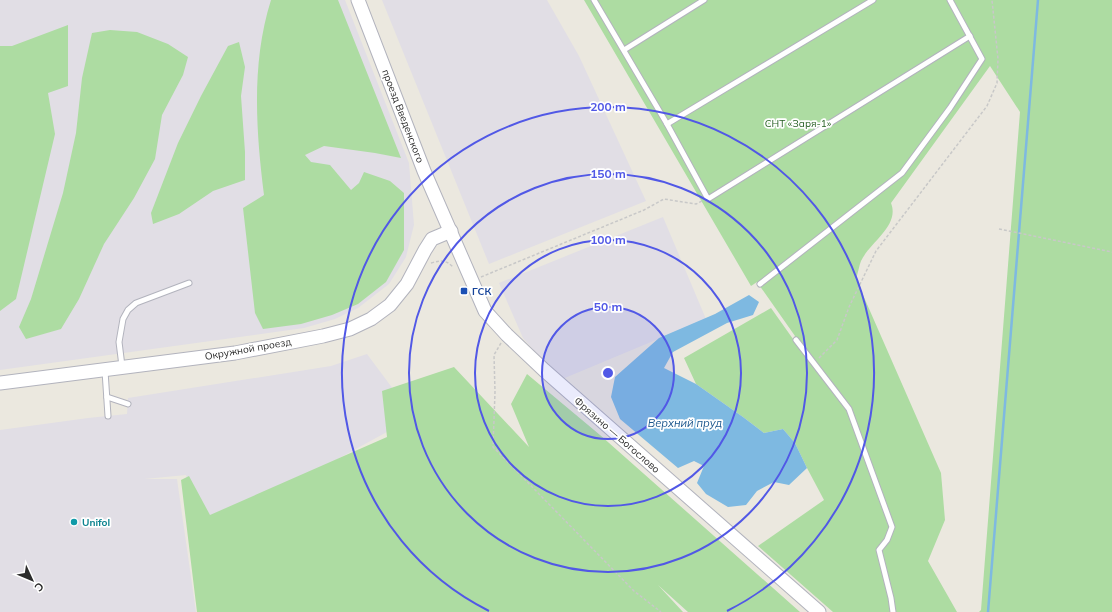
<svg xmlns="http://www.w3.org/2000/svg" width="1112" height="612" font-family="Mulish,sans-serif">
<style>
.industrial{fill:#e1dee5}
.green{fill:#addca2}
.water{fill:#7eb9e1}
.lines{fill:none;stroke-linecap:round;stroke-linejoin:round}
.stream{stroke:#7eb9e1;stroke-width:2.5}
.service-casing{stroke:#b2b3bd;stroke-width:7}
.tertiary-casing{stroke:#b2b3bd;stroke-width:15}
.path{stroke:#c8c8c8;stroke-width:1.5;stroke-dasharray:3 2;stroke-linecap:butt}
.service{stroke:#fff;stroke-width:5}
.tertiary{stroke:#fff;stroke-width:13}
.ring{fill:none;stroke:#5158e6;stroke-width:2}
.transit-dot{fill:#1a4fb4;stroke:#fff;stroke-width:1.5}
.culture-dot{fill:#0f9aa8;stroke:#fff;stroke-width:1.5}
.labels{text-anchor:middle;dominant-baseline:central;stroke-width:3.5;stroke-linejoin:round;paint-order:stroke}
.street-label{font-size:10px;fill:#2b2b2b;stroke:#fff}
.park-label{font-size:10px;fill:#276023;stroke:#fff}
.transit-label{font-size:10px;font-weight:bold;fill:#164399;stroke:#fff;text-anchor:start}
.culture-label{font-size:10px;font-weight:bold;fill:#0d838f;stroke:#fff;text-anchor:start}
.water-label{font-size:11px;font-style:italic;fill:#1d578d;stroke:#fff}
.centre{fill:#5158e6;stroke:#fff;stroke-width:2}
.ring-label{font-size:12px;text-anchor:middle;font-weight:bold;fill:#5158e6;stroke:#fff;stroke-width:3.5;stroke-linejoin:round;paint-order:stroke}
</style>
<rect width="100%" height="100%" fill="#ebe8df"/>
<g class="industrial">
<polygon points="0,0 345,0 409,163 414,225 406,257 389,284 358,308 335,319 304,328 0,370"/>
<polygon points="382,0 547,0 579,56 646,201 489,264"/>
<polygon points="663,217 706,319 560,380 523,338 499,283"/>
<polygon points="367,354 396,393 396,427 199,535 186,475 144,479 177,479 196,612 0,612 0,430 88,418 127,414 128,398 331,366"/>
</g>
<g class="green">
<path d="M271,0H338L401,158L375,153L324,146L305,155L311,162L330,165L351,190L359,183L364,172L390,181L404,193V250L386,282L358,304L332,315L301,324L263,329L255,313L243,208L264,195C256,131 251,63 271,0Z"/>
<path d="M584,0H1112V612H979L981,610L1020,112L990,66L891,203C900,226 870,242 861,261C859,266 858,273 856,279L941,473L945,520L928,561L957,612H833L758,546L824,500L807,468L795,443L783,429L764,433L743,417L696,384L684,358L771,308L793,339L795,336L757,282L751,286Z"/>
<polygon points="68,25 68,86 48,93 55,134 16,299 0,311 0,46 12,46"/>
<polygon points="110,30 137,32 168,44 188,57 183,75 162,115 155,159 134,198 104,244 79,299 61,329 26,339 19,327 31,299 63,193 76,133 82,78 92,33"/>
<polygon points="239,42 245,67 241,96 245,152 245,180 213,191 179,214 153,224 151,213 178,143 201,96 228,46"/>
<polygon points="454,367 529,447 511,404 527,374 600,435 800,612 688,612 658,585 683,612 197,612 181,480 189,476 210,515 387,437 382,391"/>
</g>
<polygon class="water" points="749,295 759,302 753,315 727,323 673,352 664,368 696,384 743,417 764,433 783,429 795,443 807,468 789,485 774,482 757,491 746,505 728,507 706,494 697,483 704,466 694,461 678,468 620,419 611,397 615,377 659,338 715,314"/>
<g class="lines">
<polyline class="stream" points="988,612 1038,0"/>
<g class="service-casing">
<g id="service">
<polyline points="594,0 667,124 708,199 970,36"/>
<polyline points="624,50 704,0"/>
<polyline points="667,124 873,0"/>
<polyline points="760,284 902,173 950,108 982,59 950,0"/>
<polyline points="796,340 849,409 892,527 887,540 879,550 891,598 893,612"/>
<polyline points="122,366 119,342 123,319 128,310 136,303 189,283"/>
<polyline points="105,371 108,416"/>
<polyline points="107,397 128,404"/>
</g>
</g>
<g class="tertiary-casing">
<g id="tertiary">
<polyline points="358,0 424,171 485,311 507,335 544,370 819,612"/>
<polyline points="0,383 235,353 323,336 350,329 371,319 390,305 407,284 425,250 432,239 451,231"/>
</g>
</g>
<g class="path">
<polyline points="999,229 1112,252"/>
<path d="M431,263C441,260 446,260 453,267"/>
<polyline points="481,277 644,210 664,199 696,204 702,201"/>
<polyline points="501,343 494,355 495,392 493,447 634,591 661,612"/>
<polyline points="819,358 837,340 849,307 876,251 987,106 997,83 998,59 992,0"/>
</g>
<use href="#service" class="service"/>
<use href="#tertiary" class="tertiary"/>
</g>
<circle cx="608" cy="373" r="66" fill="#5158e6" fill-opacity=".12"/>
<g class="ring">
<circle cx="608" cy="373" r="66"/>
<circle cx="608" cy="373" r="133"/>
<circle cx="608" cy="373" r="199"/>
<path d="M489 611A266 266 0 1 1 727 611"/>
</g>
<rect class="transit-dot" x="460" y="287" width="8" height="8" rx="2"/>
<circle class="culture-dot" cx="74" cy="522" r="4"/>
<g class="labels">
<g class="street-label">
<text transform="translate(403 116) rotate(69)">проезд Введенского</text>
<text transform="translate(248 349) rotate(-10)">Окружной проезд</text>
<text transform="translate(617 435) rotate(41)">Фрязино — Богослово</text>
</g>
<g class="park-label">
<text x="798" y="123">СНТ «Заря-1»</text>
</g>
<g class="transit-label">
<text x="472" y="291">ГСК</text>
</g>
<g class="culture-label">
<text x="82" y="522">Unifol</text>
</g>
<g class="water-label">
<text x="685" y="423">Верхний пруд</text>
</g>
</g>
<circle cx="608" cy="373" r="6" class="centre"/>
<g class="ring-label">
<text x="608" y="111">200 m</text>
<text x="608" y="178">150 m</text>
<text x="608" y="244">100 m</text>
<text x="608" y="311">50 m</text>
</g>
<g transform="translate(32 580) rotate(134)" stroke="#ffffff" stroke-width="3" paint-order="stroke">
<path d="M0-3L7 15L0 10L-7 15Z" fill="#2b2b2b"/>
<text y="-6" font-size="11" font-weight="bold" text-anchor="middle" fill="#2b2b2b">С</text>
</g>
</svg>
